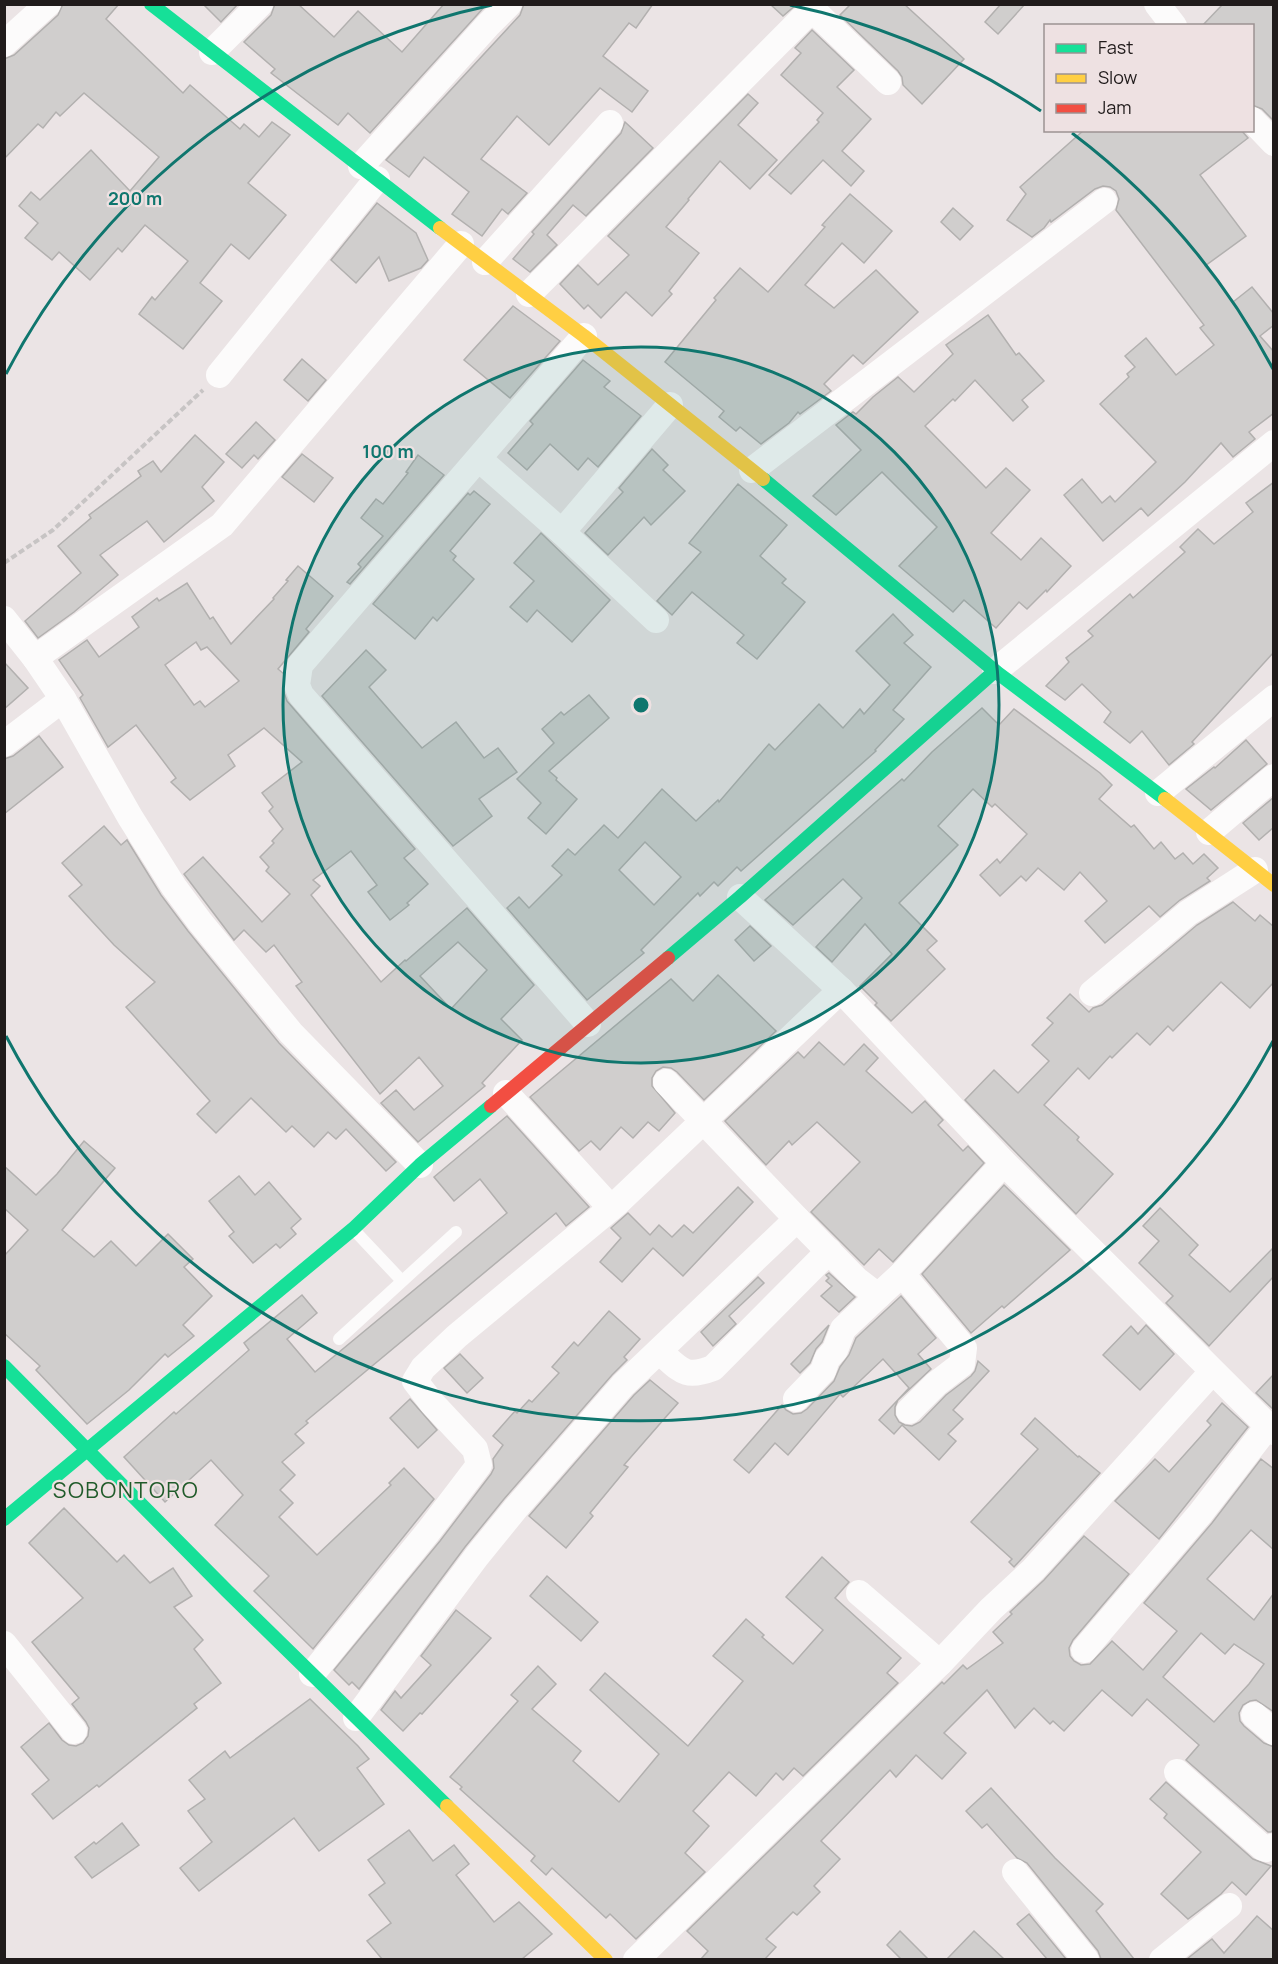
<svg xmlns="http://www.w3.org/2000/svg" width="1278" height="1964" font-family="Manrope,sans-serif">
<style>
.building{fill:#d0cecd;stroke:#b2b0af;stroke-width:1.5;fill-rule:evenodd}
.lines{fill:none;stroke-linecap:round;stroke-linejoin:round}
.path{stroke:#c7c4c4;stroke-width:4;stroke-dasharray:6 3;stroke-linecap:butt}
.lane{stroke:#fcfbfb;stroke-width:12}
.street{stroke:#fcfbfb;stroke-width:26}
.fast{stroke:#16e098;stroke-width:14}
.slow{stroke:#ffcf43;stroke-width:14}
.jam{stroke:#f24e42;stroke-width:14}
.ring{fill:none;stroke:#0f766e;stroke-width:3}
.labels{text-anchor:middle;dominant-baseline:central;stroke-width:4.5;stroke-linejoin:round;paint-order:stroke}
.quarter-label{font-size:22px;letter-spacing:1.5px;fill:#205b2a;stroke:#eee1e2}
.centre{fill:#0f766e;stroke:#eee1e2;stroke-width:3}
.ring-label{font-size:18px;text-anchor:middle;font-weight:bold;fill:#0f766e;stroke:#eee1e2;stroke-width:4.5;stroke-linejoin:round;paint-order:stroke}
</style>
<rect width="100%" height="100%" fill="#ebe4e5"/>
<g class="building">
<polygon points="63,4 119,4 106,19 183,93 190,85 240,129 244,124 259,137 272,122 290,135 248,183 286,215 249,259 231,244 200,283 222,301 183,349 139,314 152,297 155,300 188,261 145,225 122,252 118,248 90,280 59,252 52,260 25,238 38,223 19,206 31,192 40,200 91,150 130,191 159,157 84,93 60,116 56,112 43,128 38,124 4,159 4,59 14,55 58,15"/>
<polygon points="203,4 238,4 221,22"/>
<polygon points="275,4 298,4 334,37 358,11 402,52 444,4 487,4 370,133 348,113 338,125 271,73 275,69 244,42 271,15"/>
<polygon points="524,4 653,4 636,28 629,23 603,56 648,91 632,112 600,88 549,145 517,116 481,159 527,193 508,214 502,209 482,236 452,214 469,192 424,157 409,177 386,160 520,15"/>
<polygon points="770,4 797,4 783,16"/>
<polygon points="851,4 904,4 964,59 922,104 903,85 902,77 898,71 840,15"/>
<polygon points="1001,4 1025,4 998,34 985,22"/>
<polygon points="1223,4 1274,4 1274,118 1272,119 1262,109 1252,105 1252,26 1202,26"/>
<polygon points="812,30 854,70 837,87 871,119 842,151 864,171 851,186 823,160 791,194 769,175 819,122 817,120 823,113 781,75 801,53 795,48"/>
<polygon points="748,94 758,103 738,125 777,160 750,189 720,161 688,199 689,200 666,227 699,253 669,291 672,294 652,316 626,292 601,318 588,305 584,309 560,284 578,265 598,285 629,255 608,236"/>
<polygon points="625,122 653,148 586,216 573,205 547,235 557,245 530,272 513,259 534,234 532,232 621,133"/>
<polygon points="1084,130 1241,130 1248,138 1200,175 1246,236 1205,266 1233,302 1252,287 1274,314 1274,325 1260,336 1274,352 1274,413 1249,432 1255,439 1233,457 1221,443 1185,482 1148,516 1141,508 1103,541 1064,495 1082,479 1102,503 1110,496 1115,502 1156,462 1100,404 1129,377 1127,374 1135,367 1125,356 1146,338 1176,375 1214,345 1200,328 1204,325 1116,210 1119,199 1116,191 1110,187 1103,186 1095,189 1051,222 1050,220 1044,228 1032,237 1007,220 1026,194 1020,187"/>
<polygon points="850,194 892,231 864,263 842,243 805,285 834,308 876,270 918,312 863,364 853,355 824,384 831,391 800,414 798,412 789,423 761,444 740,427 736,431 719,417 724,411 665,362 716,300 714,298 740,268 768,292 825,227 822,225"/>
<polygon points="377,203 416,233 428,260 421,268 389,281 379,257 356,283 331,260"/>
<polygon points="953,208 973,226 960,240 941,222"/>
<polygon points="513,306 560,341 510,398 464,360"/>
<polygon points="988,315 1016,355 1019,353 1044,381 1022,400 1028,407 1013,421 975,380 955,401 953,399 925,426 986,488 1006,468 1030,490 991,533 1021,560 1041,538 1071,566 1047,592 1046,590 1027,609 1019,602 996,628 964,600 953,612 899,566 937,527 882,472 836,515 813,496 861,450 836,425 853,412 856,414 873,397 898,377 914,392 953,354 946,345"/>
<polygon points="302,359 326,380 308,401 284,380"/>
<polygon points="583,360 610,381 604,387 641,416 598,467 588,458 578,470 550,444 527,470 508,453 533,424 530,421"/>
<polygon points="256,422 275,440 258,459 254,455 242,468 226,454"/>
<polygon points="195,435 224,462 202,487 214,501 164,542 147,521 100,555 118,575 74,612 38,638 25,621 81,573 58,546 91,518 89,515 141,476 138,471 153,461 161,472"/>
<polygon points="652,449 668,465 663,470 685,491 651,525 644,517 608,555 585,533 623,492 619,488"/>
<polygon points="302,454 333,478 314,502 282,477"/>
<polygon points="418,455 444,475 350,584 347,582 361,567 358,564 383,536 361,518 376,499 383,504 408,473 406,472"/>
<polygon points="1274,482 1274,652 1192,742 1194,744 1169,765 1142,731 1130,743 1104,722 1111,712 1082,684 1065,700 1046,686 1069,662 1066,658 1093,636 1088,631 1130,594 1133,598 1185,552 1180,547 1198,529 1214,544 1253,512 1246,503"/>
<polygon points="738,484 787,525 760,556 786,579 782,583 805,602 757,659 737,643 744,635 692,592 672,615 657,601 701,552 689,543"/>
<polygon points="474,491 490,504 450,551 456,556 453,560 474,579 437,621 433,617 415,639 373,604 468,493 470,495"/>
<polygon points="541,533 610,600 572,642 537,610 527,622 510,607 534,581 514,563"/>
<path d="M298,566L333,596L306,629L309,632L278,669L284,674L283,690L287,701L415,849L404,858L428,884L407,903L409,905L390,920L368,892L377,885L351,851L313,880L320,886L311,895L381,982L405,960L406,961L467,908L534,985L501,1019L522,1040L482,1083L485,1086L418,1142L381,1103L396,1090L414,1110L443,1086L419,1057L380,1094L296,986L302,982L274,945L266,952L244,930L234,940L184,874L203,857L262,922L290,894L266,871L269,867L260,857L274,843L272,841L283,829L269,811L273,807L262,793L302,762L264,728L228,755L235,766L190,800L171,782L176,778L136,725L108,747L80,698L83,695L59,660L87,640L99,657L139,627L132,617L157,598L159,601L187,583L210,619L213,617L231,644L274,599L273,598L288,581L286,580ZM196,642L201,650L207,647L239,681L205,707L200,701L194,705L165,665ZM458,942L487,970L451,1009L420,976Z"/>
<path d="M893,614L913,635L904,643L931,667L893,710L904,719L875,750L876,751L741,871L737,867L718,886L714,882L700,896L698,893L641,950L644,953L587,1000L507,908L519,897L529,908L562,875L552,866L568,849L575,855L604,825L618,838L662,789L696,821L718,800L719,802L769,744L775,750L819,704L843,728L860,709L864,714L890,685L856,651ZM645,842L681,877L654,905L619,870Z"/>
<polygon points="366,650 386,670 369,687 422,748 456,722 484,758 498,748 517,772 479,799 492,816 453,846 322,696"/>
<polygon points="4,662 28,688 4,709"/>
<polygon points="589,695 609,718 549,771 557,778 556,780 577,799 546,834 528,818 541,803 517,779 554,743 542,729 561,712 564,715"/>
<polygon points="982,708 999,725 1014,709 1100,773 1112,785 1099,799 1131,827 1134,825 1154,849 1161,842 1175,859 1183,853 1193,864 1204,854 1218,868 1207,878 1210,881 1180,900 1160,917 1149,906 1105,943 1085,921 1107,901 1080,872 1064,890 1038,868 1026,881 1021,876 1000,896 980,875 997,859 1000,863 1027,834 995,804 992,807 973,789 938,826 958,845 899,903 937,941 927,950 945,969 891,1021 875,1005 877,1003 860,986 892,954 865,924 832,962 816,947 862,898 843,879 793,925 765,900 902,779 904,781 932,752"/>
<polygon points="39,736 63,767 4,814 4,759 13,756"/>
<polygon points="1246,740 1267,764 1211,810 1186,789 1214,767 1215,768"/>
<polygon points="1274,797 1274,827 1259,840 1243,823"/>
<polygon points="104,826 121,845 127,840 161,895 188,931 279,1043 396,1162 386,1171 346,1129 336,1139 328,1132 314,1147 292,1126 286,1132 251,1098 216,1133 197,1114 210,1101 126,1007 155,982 114,945 69,896 82,885 62,863"/>
<polygon points="1233,902 1255,921 1260,915 1274,927 1274,982 1250,1008 1221,982 1173,1031 1168,1026 1150,1045 1137,1033 1112,1058 1110,1056 1089,1079 1078,1068 1044,1105 1079,1137 1077,1140 1113,1174 1076,1214 965,1100 994,1070 1018,1093 1049,1061 1032,1045 1053,1023 1047,1018 1070,994 1089,1012 1093,1008 1102,1005 1197,925"/>
<polygon points="750,926 771,946 754,961 735,940"/>
<polygon points="718,975 776,1031 704,1100 677,1072 671,1068 663,1067 656,1071 652,1078 652,1086 675,1113 659,1131 648,1122 633,1138 621,1127 600,1150 591,1141 579,1151 530,1097 671,979 693,1001"/>
<polygon points="819,1042 844,1065 864,1044 878,1058 866,1071 912,1113 925,1101 943,1120 938,1125 963,1151 968,1146 984,1163 893,1262 879,1249 864,1265 811,1212 860,1162 817,1122 792,1145 789,1141 766,1165 725,1121 798,1052 804,1058"/>
<polygon points="507,1116 589,1207 566,1226 556,1213 306,1421 308,1423 295,1434 304,1443 282,1462 295,1475 280,1490 293,1503 279,1517 317,1555 391,1485 389,1483 404,1468 434,1499 313,1649 254,1591 269,1576 215,1525 243,1495 211,1460 165,1502 124,1457 174,1412 176,1414 249,1350 244,1343 302,1295 317,1313 287,1339 315,1372 507,1213 480,1179 454,1201 434,1177"/>
<polygon points="84,1141 115,1168 62,1230 94,1257 111,1241 136,1266 168,1234 193,1259 184,1267 212,1296 183,1325 194,1336 168,1357 165,1354 129,1390 87,1424 36,1370 40,1366 4,1333 4,1256 28,1230 4,1208 4,1166 36,1195 57,1174"/>
<polygon points="239,1176 255,1195 269,1182 301,1219 291,1228 296,1234 280,1248 276,1244 253,1263 229,1236 234,1232 209,1201"/>
<polygon points="1004,1185 1070,1250 1004,1308 1002,1306 971,1333 922,1274"/>
<polygon points="738,1187 753,1202 683,1276 653,1248 622,1282 600,1262 621,1238 611,1228 628,1213 650,1235 659,1225 672,1237 684,1225 693,1233"/>
<polygon points="1160,1208 1198,1245 1189,1255 1230,1292 1274,1247 1274,1276 1209,1346 1166,1303 1173,1296 1139,1263 1159,1241 1143,1226"/>
<polygon points="829,1273 855,1297 839,1312 821,1296 832,1286 826,1281 829,1278 826,1275"/>
<polygon points="758,1277 764,1283 729,1316 736,1324 713,1346 701,1332"/>
<polygon points="901,1296 936,1338 918,1354 931,1369 898,1400 895,1407 895,1415 899,1422 905,1425 912,1426 920,1422 946,1395 971,1376 975,1371 978,1361 989,1371 953,1410 963,1419 948,1434 956,1441 939,1460 902,1425 894,1434 879,1420 909,1388 883,1359 843,1397 840,1394 788,1455 775,1443 749,1473 734,1460 782,1405 786,1410 793,1414 801,1413 807,1409 834,1381 840,1367 849,1355 856,1338"/>
<polygon points="609,1311 640,1339 624,1357 627,1360 612,1375 504,1499 465,1547 359,1689 352,1682 349,1685 334,1670 440,1541 491,1474 494,1468 493,1459 503,1445 493,1436 515,1411 517,1413 529,1400 532,1402 559,1373 552,1367 574,1342 578,1346"/>
<polygon points="829,1325 822,1342 816,1349 810,1363 800,1373 791,1364"/>
<polygon points="1146,1325 1174,1354 1140,1390 1103,1355 1131,1326 1138,1334"/>
<polygon points="460,1354 483,1378 467,1393 444,1368"/>
<polygon points="1274,1374 1274,1410 1256,1393"/>
<polygon points="650,1380 678,1403 624,1465 628,1467 590,1513 593,1516 566,1548 529,1516 634,1395"/>
<polygon points="410,1399 437,1430 418,1448 390,1418"/>
<polygon points="1222,1403 1248,1427 1159,1539 1115,1501 1155,1459 1169,1472 1211,1425 1207,1421"/>
<polygon points="1035,1418 1078,1457 1079,1456 1100,1473 1014,1567 1009,1562 1012,1559 971,1522 1038,1449 1021,1434"/>
<path d="M1261,1459L1274,1469V1550L1251,1530L1207,1579L1254,1620L1274,1593V1712L1256,1700L1250,1701L1243,1705L1239,1713L1240,1721L1244,1726L1264,1743L1274,1747V1829L1271,1832H1268L1186,1760L1199,1745L1147,1699L1132,1716L1102,1690L1064,1731L1053,1721L1050,1724L1034,1708L1015,1728L987,1690L944,1733L966,1753L942,1779L916,1755L896,1777L890,1770L821,1841L840,1859L814,1886L820,1892L797,1915L793,1912L766,1939L776,1947L765,1959H701L708,1951L687,1931L942,1682L944,1684L963,1665L967,1669L1003,1643L993,1632L1012,1614L1010,1612L1044,1580L1084,1536L1129,1574L1073,1640L1069,1648L1070,1656L1074,1661L1081,1665L1090,1664L1112,1641L1143,1670L1177,1631L1144,1603L1212,1523ZM1201,1633L1225,1654L1234,1644L1264,1664L1249,1684L1214,1722L1163,1677Z"/>
<polygon points="64,1508 117,1562 124,1555 150,1583 173,1568 192,1596 174,1607 203,1640 194,1649 221,1683 194,1704 197,1708 99,1787 97,1785 53,1819 32,1794 49,1780 21,1747 49,1723 62,1740 69,1745 76,1746 83,1743 88,1736 89,1728 86,1722 72,1704 79,1698 32,1642 83,1598 29,1543"/>
<polygon points="822,1557 849,1582 835,1598 901,1658 887,1673 898,1683 803,1776 794,1768 783,1780 776,1773 756,1796 729,1772 693,1811 709,1826 685,1853 705,1872 636,1939 610,1914 606,1918 552,1868 546,1875 531,1861 535,1856 460,1789 462,1787 450,1777 518,1701 511,1695 538,1666 556,1684 532,1709 581,1751 573,1761 619,1802 659,1754 590,1690 605,1673 688,1746 743,1681 713,1656 746,1619 764,1635 762,1637 793,1664 823,1630 786,1597"/>
<polygon points="547,1576 598,1622 581,1641 530,1596"/>
<polygon points="456,1610 491,1638 422,1714 420,1713 403,1731 381,1710 395,1691 401,1698 431,1665 421,1656"/>
<polygon points="310,1699 358,1746 369,1759 357,1768 384,1804 319,1851 294,1818 199,1891 180,1868 212,1842 188,1811 205,1799 189,1780 225,1751 230,1758"/>
<polygon points="1166,1782 1253,1859 1271,1866 1246,1895 1232,1882 1221,1894 1188,1919 1161,1894 1201,1852 1164,1818 1167,1814 1150,1799"/>
<polygon points="991,1788 1055,1858 1103,1904 1096,1911 1134,1959 1101,1959 1098,1951 1027,1863 1017,1858 987,1824 982,1828 966,1811"/>
<polygon points="122,1823 139,1845 92,1878 75,1857 94,1842 96,1844"/>
<polygon points="409,1830 433,1861 454,1845 469,1864 456,1875 494,1922 519,1902 552,1934 522,1959 382,1959 367,1941 391,1923 369,1895 385,1883 368,1860"/>
<polygon points="1029,1914 1066,1959 1047,1959 1017,1924"/>
<polygon points="1257,1916 1274,1931 1274,1959 1187,1959 1212,1939 1224,1953"/>
<polygon points="900,1931 928,1959 901,1959 887,1945"/>
<polygon points="974,1931 1004,1959 947,1959"/>
</g>
<g class="lines">
<polyline class="path" points="4,563 53,530 203,390"/>
<g class="lane">
<polyline points="354,1230 402,1281"/>
<polyline points="339,1339 456,1232"/>
</g>
<g class="street">
<polyline points="1157,4 1174,26"/>
<polyline points="4,44 48,4"/>
<polyline points="212,52 260,4"/>
<polyline points="1252,120 1274,143"/>
<polyline points="361,166 488,25 509,4"/>
<polyline points="485,262 610,123"/>
<polyline points="529,294 802,19 814,11 888,82"/>
<polyline points="584,336 300,665 297,685 301,695 588,1024"/>
<polyline points="219,375 377,179"/>
<polyline points="479,459 562,532 656,620"/>
<polyline points="752,470 1104,201"/>
<polyline points="562,532 670,405"/>
<polyline points="4,619 35,658 63,699 130,817 174,887 200,922 291,1033 420,1165"/>
<polyline points="35,658 222,525 461,244"/>
<polyline points="995,671 1274,443"/>
<polyline points="4,744 63,699"/>
<polyline points="1158,793 1274,698"/>
<polyline points="1209,832 1274,777"/>
<polyline points="740,897 841,990 1004,1163 1274,1432"/>
<polyline points="1092,993 1188,913 1255,870"/>
<polyline points="666,1082 797,1219 857,1280 878,1296 902,1274 1004,1163"/>
<polyline points="506,1093 611,1208"/>
<polyline points="902,1274 964,1348 962,1364 936,1384 909,1411"/>
<path d="M659,1351C681,1370 684,1379 713,1368L829,1251"/>
<polyline points="796,1399 823,1371 827,1359 835,1350 843,1329 878,1296"/>
<polyline points="859,1593 940,1663"/>
<polyline points="4,1644 74,1731"/>
<polyline points="1084,1650 1200,1514 1268,1426"/>
<polyline points="312,1674 428,1532 479,1465 475,1449 432,1403 415,1381 423,1368 457,1336 616,1204 841,990"/>
<polyline points="1254,1715 1274,1732"/>
<polyline points="356,1718 477,1556 516,1508 623,1385 797,1219"/>
<polyline points="1177,1772 1263,1848 1266,1849 1274,1846"/>
<polyline points="1015,1872 1086,1960"/>
<polyline points="636,1960 940,1663 991,1609 1033,1570 1212,1372"/>
<polyline points="1162,1960 1229,1906"/>
</g>
<g class="fast">
<polyline points="151,4 440,228"/>
<polyline points="763,479 995,671 1165,799"/>
<polyline points="668,958 740,897 995,671"/>
<polyline points="4,1366 227,1591 447,1806"/>
<polyline points="4,1519 353,1229 420,1165 491,1106"/>
</g>
<g class="slow">
<polyline points="440,228 584,336 763,479"/>
<polyline points="1165,799 1274,885"/>
<polyline points="447,1806 606,1960"/>
</g>
<polyline class="jam" points="491,1106 668,958"/>
</g>
<circle cx="641" cy="705" r="358" fill="#0f766e" fill-opacity=".12"/>
<g class="ring">
<circle cx="641" cy="705" r="358"/>
<path d="M1273 1041A716 716 0 0 1 6 1036M6 374A716 716 0 0 1 492 5M790 5A716 716 0 0 1 1041 111M1072 133A716 716 0 0 1 1273 369"/>
</g>
<g class="labels">
<g class="quarter-label">
<text x="126" y="1490">SOBONTORO</text>
</g>
</g>
<circle cx="641" cy="705" r="9" class="centre"/>
<g class="ring-label">
<text x="135" y="205">200 m</text>
<text x="388" y="458">100 m</text>
</g>
<rect width="1278" height="1964" fill="none" stroke="#201b1b" stroke-width="12"/>
<rect x="1044" y="24" width="210" height="108" fill="#eee1e2" stroke="#9c9292" stroke-width="1.5"/>
<rect x="1056" y="44" width="30" height="9" fill="#16e098" stroke="#9c9292" stroke-width="1.5"/>
<text x="1098" y="54" font-size="18" fill="#201b1b">Fast</text>
<rect x="1056" y="74" width="30" height="9" fill="#ffcf43" stroke="#9c9292" stroke-width="1.5"/>
<text x="1098" y="84" font-size="18" fill="#201b1b">Slow</text>
<rect x="1056" y="104" width="30" height="9" fill="#f24e42" stroke="#9c9292" stroke-width="1.5"/>
<text x="1098" y="114" font-size="18" fill="#201b1b">Jam</text>
</svg>
